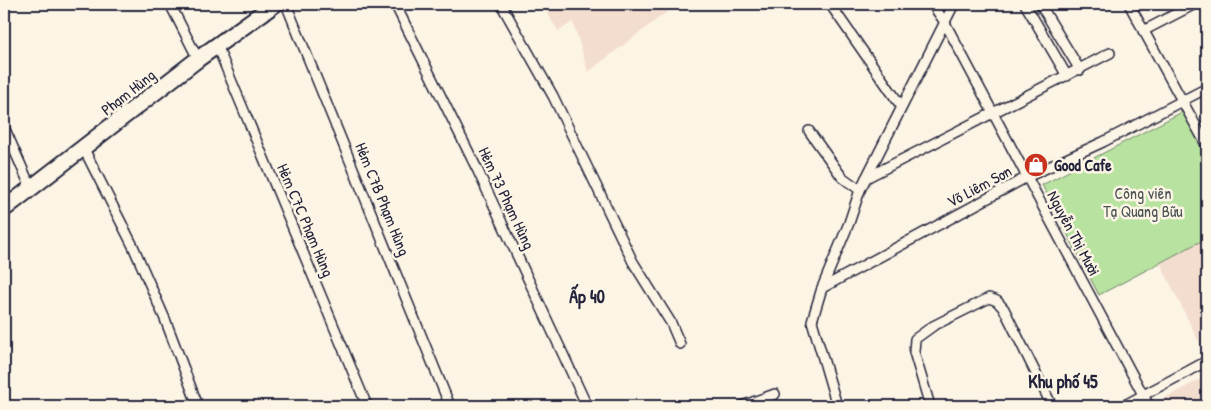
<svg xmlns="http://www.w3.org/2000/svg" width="1211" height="410" font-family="'Patrick Hand',sans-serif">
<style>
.built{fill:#f3ddce}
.green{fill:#b8e29f;stroke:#6d826d}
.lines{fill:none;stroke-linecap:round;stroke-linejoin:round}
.minor-casing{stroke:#22223b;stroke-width:12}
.primary-casing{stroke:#22223b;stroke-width:19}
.minor{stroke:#fcf5e5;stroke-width:9}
.primary{stroke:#fcf5e5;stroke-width:15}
.labels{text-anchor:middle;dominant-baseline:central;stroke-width:5;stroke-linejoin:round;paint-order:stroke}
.street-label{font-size:16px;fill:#22223b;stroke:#fcf5e5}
.poi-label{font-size:16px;font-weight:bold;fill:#22223b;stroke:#fcf5e5;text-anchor:start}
.park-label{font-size:16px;fill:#485254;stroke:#fcf5e5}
.neighbourhood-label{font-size:18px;font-weight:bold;fill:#22223b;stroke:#fcf5e5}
</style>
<rect width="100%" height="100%" fill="#fcf5e5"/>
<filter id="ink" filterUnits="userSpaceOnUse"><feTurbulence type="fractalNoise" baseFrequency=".02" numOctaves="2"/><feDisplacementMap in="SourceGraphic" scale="10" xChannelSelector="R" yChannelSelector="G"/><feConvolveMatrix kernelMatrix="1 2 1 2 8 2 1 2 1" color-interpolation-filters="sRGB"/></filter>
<g filter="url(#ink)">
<g class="built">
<polygon points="542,4 676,4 676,5 588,72 573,22 558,31"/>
<polygon points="1207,238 1207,348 1203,350 1160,263"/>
<polygon points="1207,376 1207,406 1164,406 1161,400"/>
</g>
<polygon class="green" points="1184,111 1207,157 1207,238 1099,295 1042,185"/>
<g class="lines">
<g class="minor-casing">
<g id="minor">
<polyline points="170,4 198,59"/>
<polyline points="286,4 450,406"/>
<polyline points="395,4 478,171 587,406"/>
<polyline points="501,4 553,96 633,262 671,323 680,344"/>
<polyline points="830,4 901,106"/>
<polyline points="932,4 944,21 1149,406"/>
<polyline points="1025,4 1067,76"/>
<polyline points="1040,4 1080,70"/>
<polyline points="1129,4 1207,146"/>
<polyline points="1143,31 1195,4"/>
<polyline points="217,46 367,406"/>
<polyline points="4,127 31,188"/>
<polyline points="809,131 842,177 860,190"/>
<polyline points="84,149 133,246 165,319 198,406"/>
<polyline points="866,178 1110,53"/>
<polyline points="822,288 1027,177 1103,142 1207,88"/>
<polyline points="742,406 775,394"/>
<polyline points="837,406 812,321 822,288 849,223 860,190 954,4"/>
<polyline points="930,406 914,352 915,339 933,326 989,298 997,301 1004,309 1052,406"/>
<polyline points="1123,406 1207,361"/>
</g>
</g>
<g class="primary-casing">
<polyline id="primary" points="4,209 198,59 275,4"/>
</g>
<use href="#minor" class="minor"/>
<use href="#primary" class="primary"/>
</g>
</g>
<defs>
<g id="shop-disc" transform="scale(1.25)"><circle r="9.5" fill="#c8321e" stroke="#fcf5e5"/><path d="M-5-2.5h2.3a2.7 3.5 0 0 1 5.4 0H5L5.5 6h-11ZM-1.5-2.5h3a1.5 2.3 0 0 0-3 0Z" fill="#fff"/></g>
</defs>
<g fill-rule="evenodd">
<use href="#shop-disc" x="1036" y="165"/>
</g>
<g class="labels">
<g class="street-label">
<text transform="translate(128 92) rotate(-38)">Phạm Hùng</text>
<text transform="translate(979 186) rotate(-28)">Võ Liêm Sơn</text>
<text transform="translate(507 198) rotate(65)">Hẻm 73 Phạm Hùng</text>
<text transform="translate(383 199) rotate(68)">Hẻm C7B Phạm Hùng</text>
<text transform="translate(306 220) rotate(67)">Hẻm C7C Phạm Hùng</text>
<text transform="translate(1074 233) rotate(62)">Nguyễn Thị Mười</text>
</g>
<g class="poi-label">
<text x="1054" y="165">Good Cafe</text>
</g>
<g class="park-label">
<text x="1143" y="193">Công viên<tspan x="1143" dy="18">Tạ Quang Bữu</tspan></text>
</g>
<g class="neighbourhood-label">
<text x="587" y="296">Ấp 40</text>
<text x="1063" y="381">Khu phố 45</text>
</g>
</g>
<rect width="1211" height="410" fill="none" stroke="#fcf5e5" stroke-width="20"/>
<rect x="10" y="10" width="1191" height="390" fill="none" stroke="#22223b" stroke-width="2" filter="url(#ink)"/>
</svg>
